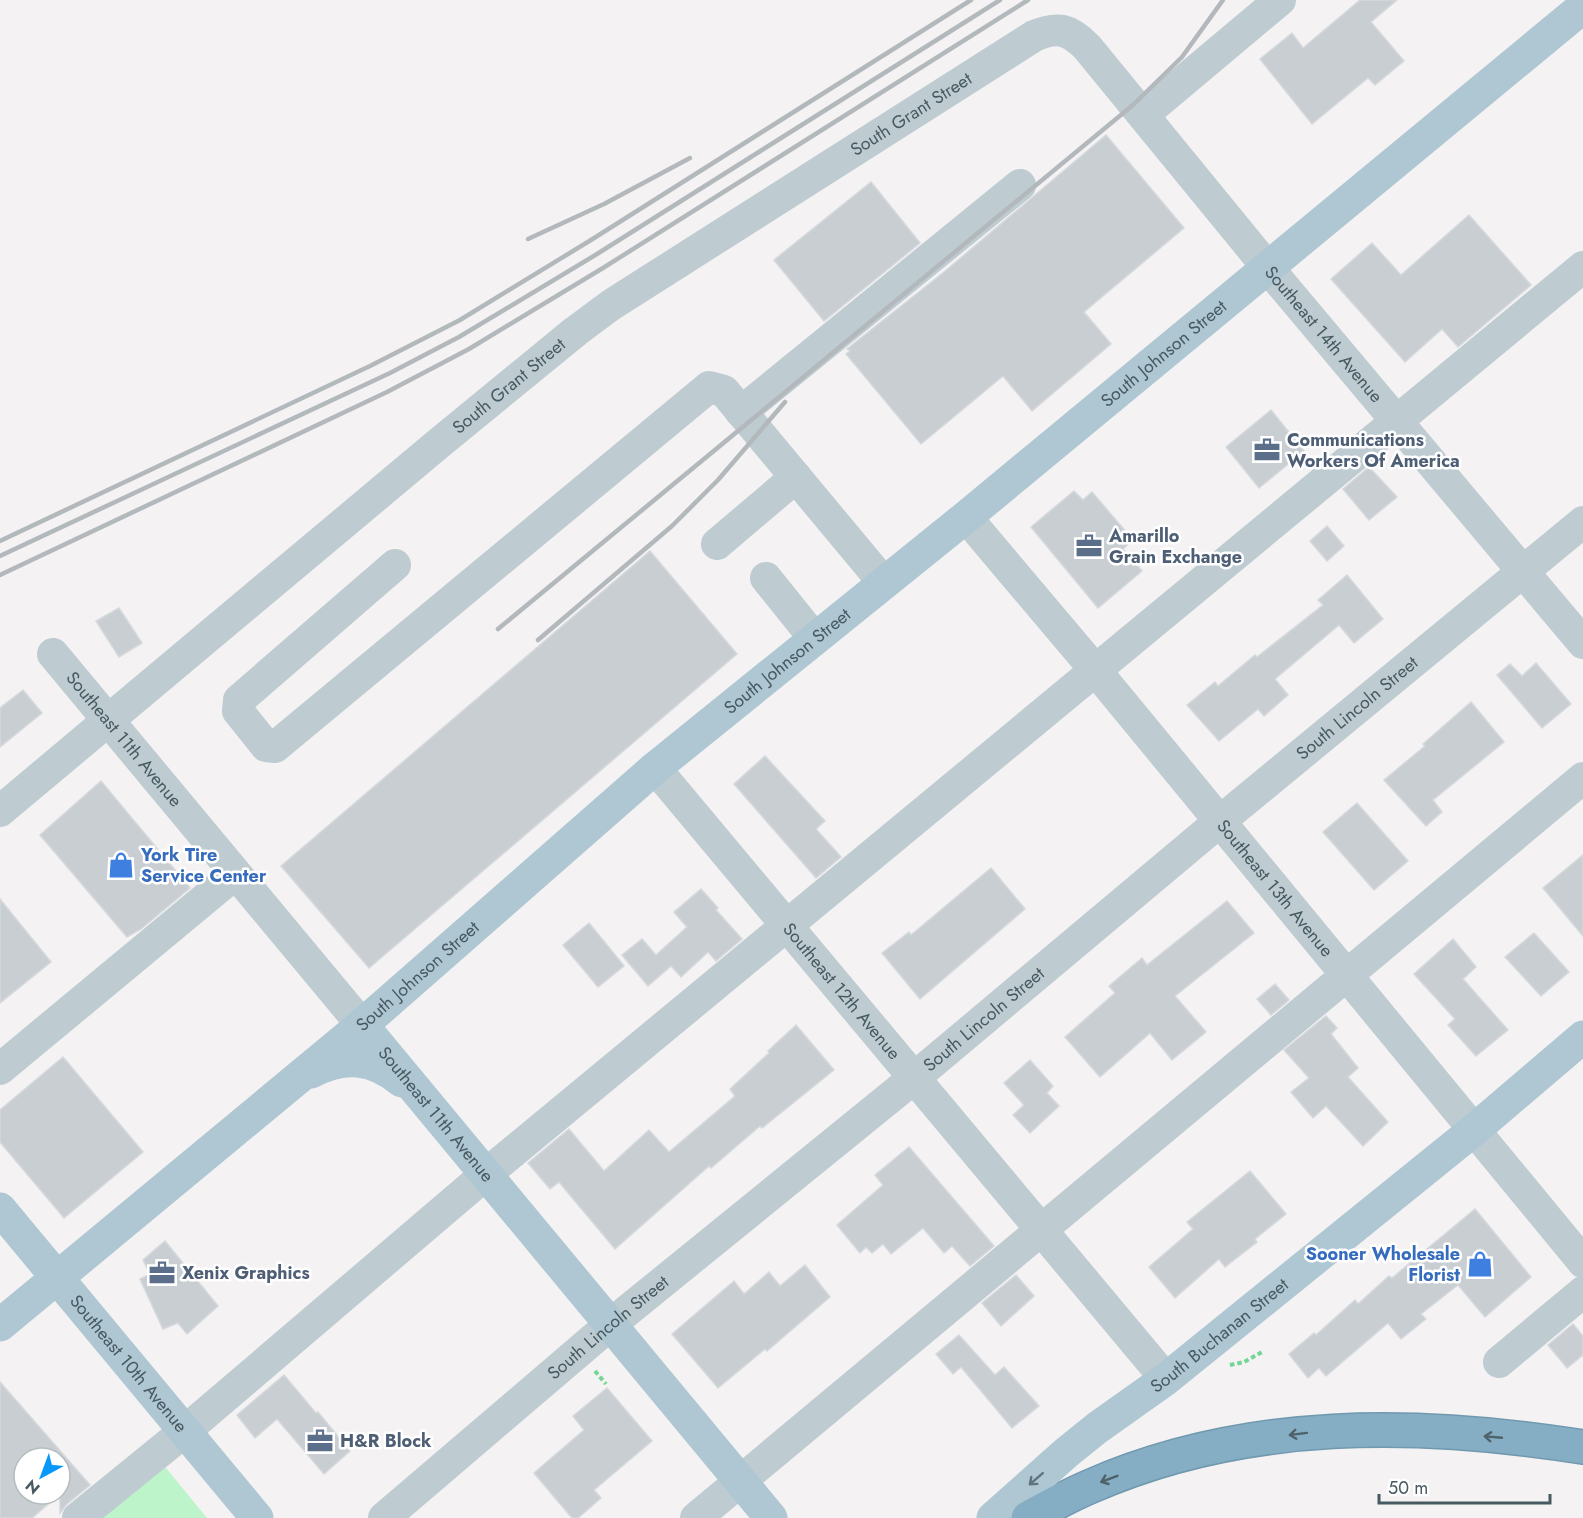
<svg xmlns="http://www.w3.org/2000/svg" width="1583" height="1518" font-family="Jost,sans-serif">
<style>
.green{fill:#bef4ca}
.building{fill:#c8ced2;stroke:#d5d9dd;stroke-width:1.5}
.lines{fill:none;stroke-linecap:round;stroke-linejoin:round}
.highway-casing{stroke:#7099b0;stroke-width:36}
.path{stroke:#72d694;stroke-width:4;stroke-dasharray:4.5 3;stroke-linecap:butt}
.minor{stroke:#beccd2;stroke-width:32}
.major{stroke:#afc7d2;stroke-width:33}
.highway{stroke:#85aec4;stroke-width:33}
.rail{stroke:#b3b8bc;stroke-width:4.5}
.oneway{stroke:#4d626b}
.oneway2{stroke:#61747d}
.labels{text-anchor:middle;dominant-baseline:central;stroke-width:5;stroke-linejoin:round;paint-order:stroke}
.street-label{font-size:18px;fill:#475961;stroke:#fff}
.service-label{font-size:18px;font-weight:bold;fill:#4e5e75;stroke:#fff;text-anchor:start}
.shop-label{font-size:18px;font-weight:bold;fill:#366cbe;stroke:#fff;text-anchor:start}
</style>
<rect width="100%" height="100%" fill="#f4f2f2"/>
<polygon class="green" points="161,1462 207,1518 96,1518"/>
<g class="building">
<polygon points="1360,0 1397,0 1371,22 1404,61 1375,85 1368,78 1312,124 1260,59 1292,33 1303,48"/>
<polygon points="1106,135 1184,228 1084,312 1111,344 1032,411 1003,376 921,444 846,354 850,351 847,349 944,272"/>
<polygon points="871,182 920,243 824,321 774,260"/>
<polygon points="1469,215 1531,285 1458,347 1442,329 1405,362 1331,279 1372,243 1401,275"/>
<polygon points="1271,410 1304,451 1259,488 1226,447"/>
<polygon points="1369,467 1397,497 1369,520 1343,489"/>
<polygon points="1074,491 1083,500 1092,492 1133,540 1123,549 1142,571 1098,608 1031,527"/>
<polygon points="1327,526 1344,546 1327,561 1310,541"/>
<polygon points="650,551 737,654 369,968 281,866"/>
<polygon points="1347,575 1383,619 1354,643 1339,625 1275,679 1288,695 1264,716 1258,709 1219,741 1187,705 1215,682 1218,686 1255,655 1257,657 1323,605 1318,600"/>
<polygon points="119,608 142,643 119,657 96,621"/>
<polygon points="1536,663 1571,704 1542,728 1497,675 1510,664 1522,676"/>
<polygon points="23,690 42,713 0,747 0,708"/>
<polygon points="1471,702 1504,742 1433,800 1442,812 1426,826 1384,780 1425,746 1423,744"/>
<polygon points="765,756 825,821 816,829 841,857 816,878 734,784"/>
<polygon points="101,781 190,888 141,929 127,937 40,835"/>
<polygon points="1357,803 1408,861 1374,890 1323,832"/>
<polygon points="1583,855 1583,936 1543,888"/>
<polygon points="991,868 1025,909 920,999 882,953 909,932 911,935"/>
<polygon points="701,889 718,908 716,910 742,939 716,961 708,952 681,977 671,966 648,986 622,955 642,939 656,955 687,927 674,912"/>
<polygon points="0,899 51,962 0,1003"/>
<polygon points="1227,901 1254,933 1175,996 1206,1032 1172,1060 1150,1033 1100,1077 1065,1037 1115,993 1109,986 1142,958 1147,965"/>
<polygon points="589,923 624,966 598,987 563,945"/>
<polygon points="1534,933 1569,972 1541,996 1505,957"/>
<polygon points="1453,939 1476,967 1463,979 1508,1030 1476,1056 1448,1025 1455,1019 1414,974"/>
<polygon points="1275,984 1289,1000 1271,1015 1257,999"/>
<polygon points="1326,1016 1337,1028 1331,1034 1358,1068 1348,1077 1388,1122 1363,1146 1326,1106 1313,1118 1291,1092 1309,1078 1284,1050"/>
<polygon points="796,1025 834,1070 762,1128 760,1126 711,1168 709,1166 615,1249 559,1182 550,1189 528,1163 569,1129 604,1171 649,1130 669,1152 735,1096 730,1089 769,1053 768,1051"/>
<polygon points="63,1057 143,1152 64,1218 0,1142 0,1110"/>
<polygon points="1030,1060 1053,1086 1047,1093 1059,1106 1030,1133 1013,1115 1024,1105 1004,1083"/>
<polygon points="909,1147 994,1246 970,1266 952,1246 944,1253 923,1228 891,1254 883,1244 872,1253 866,1247 860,1253 837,1225 883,1185 875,1175"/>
<polygon points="1250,1171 1286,1214 1255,1239 1257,1242 1225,1267 1219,1259 1175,1298 1149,1267 1193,1229 1187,1222"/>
<polygon points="1475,1209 1531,1277 1485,1317 1458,1285 1421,1314 1426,1319 1401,1339 1388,1323 1326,1376 1319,1368 1308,1378 1289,1354 1314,1333 1316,1335 1355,1300 1358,1304 1389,1276 1392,1278"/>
<polygon points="165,1241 218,1306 187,1334 178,1323 163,1329 140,1279 150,1274 143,1260"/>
<polygon points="805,1265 830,1297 767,1351 765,1349 718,1388 672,1334 734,1281 744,1294 769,1272 780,1286"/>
<polygon points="1016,1275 1034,1296 1001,1326 982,1303"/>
<polygon points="1573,1324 1583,1336 1583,1355 1567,1368 1548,1345"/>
<polygon points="959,1335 995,1375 1004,1367 1039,1406 1012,1428 961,1367 953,1374 936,1354"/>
<polygon points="284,1375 316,1413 318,1412 350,1451 324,1474 277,1419 255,1438 237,1415"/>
<polygon points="0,1382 90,1485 67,1504 60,1513 60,1458 24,1458 24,1494 60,1494 32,1518 0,1518"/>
<polygon points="607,1388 652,1441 594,1490 601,1498 578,1518 572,1518 534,1473 584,1430 573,1416"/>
</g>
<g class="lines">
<g class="highway-casing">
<path id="highway" d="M1028,1518C1048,1507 1068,1496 1089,1487C1245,1418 1418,1421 1583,1447"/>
</g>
<g class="path">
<polyline points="1230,1365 1244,1362 1262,1352"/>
<polyline points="595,1371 606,1384"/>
</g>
<g class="minor">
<polyline points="1143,115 1280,0"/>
<polyline points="741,412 1020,185"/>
<path id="s1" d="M966,517L1096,671L1583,1262"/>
<polyline points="717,544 796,477"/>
<polyline points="395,565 239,700 238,711 266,746 275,747 709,387 724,391 884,583"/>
<polyline points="766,578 815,639"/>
<path id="s2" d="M53,654L362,1025"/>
<path id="s3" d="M655,768L1166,1379"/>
<path id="s4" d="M0,811L438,444L576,331L611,305L1034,36C1058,26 1069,29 1087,47L1268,268L1583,643"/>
<polyline points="0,1069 235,874"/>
<polyline points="1499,1362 1583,1292"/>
<polyline points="78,1518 185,1431 485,1175 1583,267"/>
<path id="s5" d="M384,1518L611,1324L914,1078L1219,822L1583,522"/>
<polyline points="696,1518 1583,778"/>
</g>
<g class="major">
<path id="s6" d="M362,1025L771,1518"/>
<path d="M311,1072C345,1055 372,1057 402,1081"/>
<path id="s7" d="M0,1209L257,1518"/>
<path id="s8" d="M0,1325L362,1025L655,768L966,517L1583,7"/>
<path id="s9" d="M993,1518L1066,1453L1097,1428L1166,1379L1474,1130L1583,1037"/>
</g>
<use href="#highway" class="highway"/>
<g class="rail">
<polyline points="528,239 604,204 690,158"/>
<polyline points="0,541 370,366 460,320 591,240 971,0"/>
<polyline points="0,556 390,373 459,337 597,254 1000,0"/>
<polyline points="0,575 387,392 469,349 603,268 1028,0"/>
<polyline points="498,629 1133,105 1182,57 1223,0"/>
<polyline points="538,640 672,526 718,480 785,402"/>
</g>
</g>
<defs><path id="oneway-shaft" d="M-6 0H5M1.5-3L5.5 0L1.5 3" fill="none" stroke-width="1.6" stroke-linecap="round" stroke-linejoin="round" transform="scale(1.5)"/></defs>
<g class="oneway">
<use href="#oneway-shaft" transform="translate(1298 1434) rotate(173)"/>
<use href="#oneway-shaft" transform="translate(1493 1437) rotate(-175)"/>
<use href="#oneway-shaft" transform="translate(1109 1479) rotate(159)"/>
</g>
<use class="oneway2" href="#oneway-shaft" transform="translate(1036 1479) rotate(139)"/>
<defs>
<g id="office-bare" transform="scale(2.07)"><path d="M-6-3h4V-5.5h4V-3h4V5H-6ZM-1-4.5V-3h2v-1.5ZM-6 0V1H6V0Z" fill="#5c6f8a" stroke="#fff" stroke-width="2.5" paint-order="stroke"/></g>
<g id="shop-bare" transform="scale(2.07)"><path d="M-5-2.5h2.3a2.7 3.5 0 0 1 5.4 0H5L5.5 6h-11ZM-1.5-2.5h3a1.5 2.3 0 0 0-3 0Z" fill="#3f7fe0" stroke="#fff" stroke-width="2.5" paint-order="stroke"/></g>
</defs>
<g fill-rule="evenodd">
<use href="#office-bare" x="1267" y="450"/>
<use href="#office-bare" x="1089" y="546"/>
<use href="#shop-bare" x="121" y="865"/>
<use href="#shop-bare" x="1480" y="1264"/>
<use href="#office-bare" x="162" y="1273"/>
<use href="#office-bare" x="320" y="1441"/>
</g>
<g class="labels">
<g class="street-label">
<text stroke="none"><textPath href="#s4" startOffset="1149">South Grant Street</textPath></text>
<text stroke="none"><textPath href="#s4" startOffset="1726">Southeast 14th Avenue</textPath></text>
<text stroke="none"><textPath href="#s8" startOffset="1516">South Johnson Street</textPath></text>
<text stroke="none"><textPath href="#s4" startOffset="663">South Grant Street</textPath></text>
<text stroke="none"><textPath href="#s8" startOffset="1030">South Johnson Street</textPath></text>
<text stroke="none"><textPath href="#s5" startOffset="1266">South Lincoln Street</textPath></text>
<text stroke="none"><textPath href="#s2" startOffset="111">Southeast 11th Avenue</textPath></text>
<text stroke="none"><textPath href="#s1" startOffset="483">Southeast 13th Avenue</textPath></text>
<text stroke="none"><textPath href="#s8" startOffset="544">South Johnson Street</textPath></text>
<text stroke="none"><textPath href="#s3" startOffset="291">Southeast 12th Avenue</textPath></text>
<text stroke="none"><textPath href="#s5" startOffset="780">South Lincoln Street</textPath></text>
<text stroke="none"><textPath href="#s6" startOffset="116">Southeast 11th Avenue</textPath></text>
<text stroke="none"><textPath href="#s5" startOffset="294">South Lincoln Street</textPath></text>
<text stroke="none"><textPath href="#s9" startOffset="291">South Buchanan Street</textPath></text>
<text stroke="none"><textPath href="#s7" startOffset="201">Southeast 10th Avenue</textPath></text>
</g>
<g class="service-label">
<text x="1287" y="440">Communications<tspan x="1287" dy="21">Workers Of America</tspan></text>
<text x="1109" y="536">Amarillo<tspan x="1109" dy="21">Grain Exchange</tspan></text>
<text x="182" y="1273">Xenix Graphics</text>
<text x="340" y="1441">H&amp;R Block</text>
</g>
<g class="shop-label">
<text x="141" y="855">York Tire<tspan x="141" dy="21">Service Center</tspan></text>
<text x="1460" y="1254" text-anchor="end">Sooner Wholesale<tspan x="1460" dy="21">Florist</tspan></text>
</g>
</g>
<g transform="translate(42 1476) rotate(221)"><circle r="28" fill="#ffffff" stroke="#b5bdc0" stroke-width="1.5"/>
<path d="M0-4.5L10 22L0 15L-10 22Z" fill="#0998f7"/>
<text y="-9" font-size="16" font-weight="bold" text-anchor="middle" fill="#475961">N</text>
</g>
<path d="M1379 1494v9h171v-9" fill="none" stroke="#475961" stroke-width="3"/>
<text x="1388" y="1494" font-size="18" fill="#475961" stroke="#ffffff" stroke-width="4.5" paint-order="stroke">50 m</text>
</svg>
